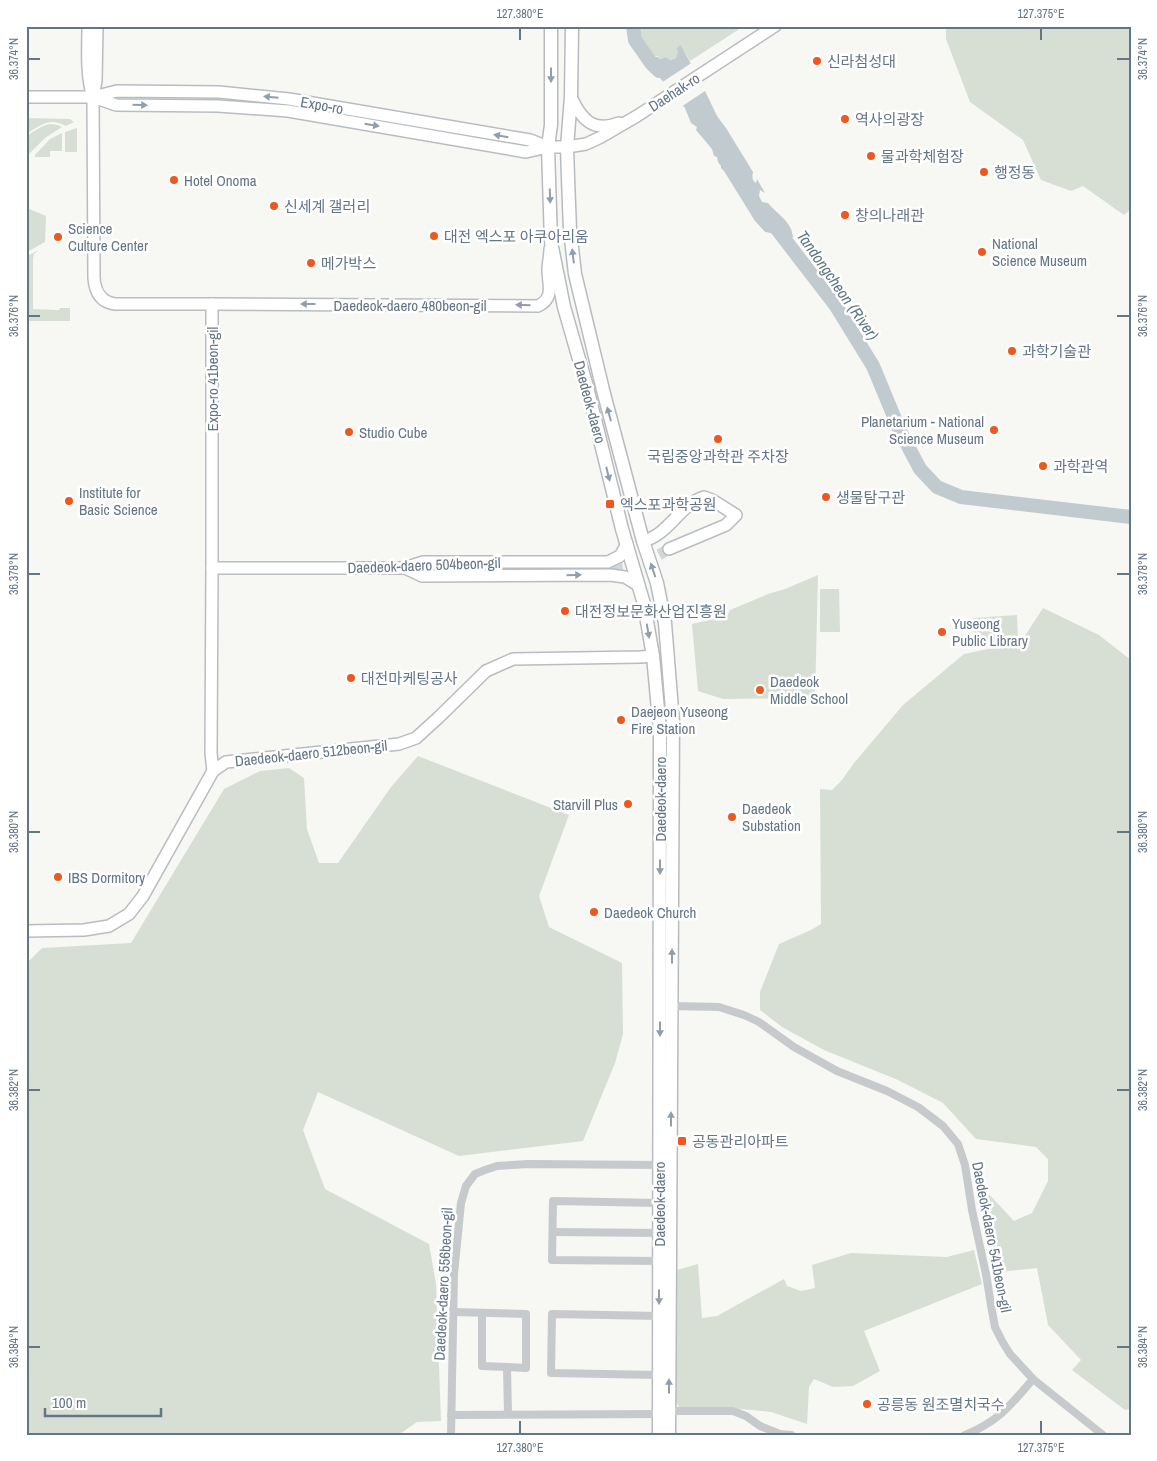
<svg xmlns="http://www.w3.org/2000/svg" width="1157" height="1461" font-family="'Archivo Narrow','Noto Sans KR',sans-serif">
<style>
.green{fill:#d7dfd4}
.water{fill:#c0cacf}
.pier{fill:#f7f7f3}
.lines{fill:none;stroke-linecap:round;stroke-linejoin:round}
.river{stroke:#c0cacf;stroke-width:14}
.secondary-tunnel{stroke:#d2d6d8;stroke-width:11;stroke-dasharray:11 5.5;stroke-linecap:butt}
.secondary-casing{stroke:#b8bdc2;stroke-width:14}
.primary-casing{stroke:#b7bbbf;stroke-width:15}
.street{stroke:#c6cacd;stroke-width:8}
.secondary{stroke:#fff;stroke-width:11}
.primary{stroke:#fff;stroke-width:12}
.oneway{fill:#929eaa}
.ticks{fill:none;stroke:#647586;stroke-width:2}
.poi-dot{fill:#ec581f;stroke:#fff;stroke-width:2}
.labels{text-anchor:middle;dominant-baseline:central;stroke-width:5;stroke-linejoin:round;paint-order:stroke}
.poi-label{font-size:15px;fill:#647586;stroke:#fff;text-anchor:start}
.street-label{font-size:15px;fill:#647586;stroke:#fff}
.water-label{font-size:16px;font-style:italic;fill:#607783;stroke:#fff}
.neatline{fill:none;stroke:#647586;stroke-width:2}
.ticks-label{font-size:12px;text-anchor:middle;fill:#647586}
</style>
<rect width="100%" height="100%" fill="#f7f7f3"/>
<g class="green">
<polygon points="636,26 744,26 690,61 681,45 676,58 671,60 665,57 661,59 657,56 650,57 642,44"/>
<polygon points="946,26 1131,26 1131,209 1124,215 1083,186 1071,191 1041,180 1023,140 970,102 946,39"/>
<path d="M26,118L70,119L74,122L66,126C49,117 41,125 26,134Z"/>
<polygon points="50,124 58,125 62,127 45,138 28,155 26,155 26,136 43,126"/>
<polygon points="77,128 77,152 65,152 65,132"/>
<polygon points="62,133 62,151 50,151 50,157 35,157 35,155 50,139"/>
<polygon points="29,209 46,216 45,242 29,251"/>
<polygon points="39,250 34,254 33,259 33,309 57,310 59,310 60,308 70,308 70,321 29,321 29,255"/>
<polygon points="818,575 815,698 723,699 698,691 692,624 727,616 730,610 768,594 785,589"/>
<polygon points="820,589 839,589 840,632 820,632"/>
<polygon points="1043,608 1099,635 1131,660 1131,1409 1125,1410 1072,1370 1081,1360 1048,1325 1037,1268 991,1273 984,1189 1014,1221 1032,1213 1048,1181 1048,1159 1036,1147 976,1139 943,1103 898,1080 824,1050 782,1027 760,1010 760,992 779,944 811,930 821,924 820,789 832,790 842,780 854,763 903,705 964,654 1021,642"/>
<polygon points="1017,615 1018,639 974,643 973,618"/>
<polygon points="418,756 569,815 539,896 549,927 622,963 623,1034 615,1063 583,1141 459,1156 318,1092 303,1130 325,1189 429,1244 436,1284 441,1421 417,1422 398,1435 26,1435 26,964 42,948 131,943 224,789 260,771 289,768 304,778 307,829 319,863 338,863 391,787"/>
<polygon points="974,1250 982,1284 864,1331 880,1371 853,1386 833,1387 814,1379 809,1387 807,1424 771,1412 721,1407 680,1408 675,1401 677,1270 698,1264 702,1318 717,1316 784,1279 787,1286 801,1291 815,1288 812,1265 851,1253 947,1257"/>
</g>
<path class="water" d="M681,45L706,93L717,116L726,128L753,172C752,177 752,180 756,183L757,179L765,193L760,190L759,196L762,202L768,203C775,212 786,218 791,229C792,232 793,237 794,241L777,245L755,221L724,171L721,168V166L718,162L717,157L714,156L712,149L696,130L697,127L691,123L685,108L660,78L657,77L654,73L648,70L643,61C649,57 654,54 661,59L665,57L671,60L676,58L678,52L677,48Z"/>
<g class="pier">
<polygon points="693,62 708,89 681,107 661,83"/>
<polygon points="761,231 796,238 796,242 794,244 777,247"/>
</g>
<g class="lines">
<g class="river">
<polyline points="633,26 635,40 651,63 659,71"/>
<polyline points="776,228 836,306 873,366 900,431 920,469 937,487 961,497 1131,517"/>
</g>
<path class="secondary-tunnel" d="M595,567C624,567 644,565 669,549"/>
<g class="secondary-casing">
<g id="secondary">
<path d="M88,26C88,49 86,72 92,94"/>
<path d="M97,26L96,81L93,97L94,278C95,291 100,302 115,304H212V568L211,753L213,771"/>
<polyline points="26,97 93,97 117,91 219,92 289,99 530,140 548,147"/>
<polyline points="93,97 116,105 218,106 288,111 526,152 548,147 567,147 586,144 601,137 637,116 775,26"/>
<path d="M571,97C581,119 593,133 619,123"/>
<path d="M212,304L538,306C555,298 548,284 548,270C548,263 550,256 550,249"/>
<path d="M643,541C669,535 679,505 704,497L712,500L736,515L726,525L669,549"/>
<polyline points="212,568 405,568 423,562 608,562 620,556 627,544"/>
<polyline points="405,568 422,576 610,575 625,577 638,585"/>
<polyline points="26,931 84,930 109,926 129,914 143,896 213,771 226,762 399,744 416,738 438,718 486,671 513,659 640,657 653,656"/>
</g>
</g>
<g class="primary-casing">
<g id="primary">
<polyline points="551,26 551,125 548,147 551,242 564,307 587,387 622,529 644,604 653,656 660,731 659,1435"/>
<polyline points="572,26 571,97 567,147 568,178 570,230 575,274 603,390 643,541 657,583 665,623 673,722 669,1435"/>
</g>
</g>
<g class="street">
<polyline points="672,1006 719,1007 744,1015 759,1022 794,1047 837,1071 887,1091 918,1107 943,1126 958,1144 965,1165 972,1210 986,1274 992,1311 995,1327 1002,1341 1010,1354 1033,1379 1103,1435"/>
<polyline points="553,1232 659,1233"/>
<polyline points="659,1261 552,1260 553,1201 659,1203"/>
<polyline points="453,1312 526,1314 526,1368 507,1367 508,1414"/>
<polyline points="482,1313 482,1366 507,1367"/>
<polyline points="659,1375 551,1373 552,1314 659,1316"/>
<polyline points="669,1411 733,1411 746,1416 760,1426 780,1434 791,1435"/>
<polyline points="451,1415 659,1414"/>
<polyline points="451,1435 454,1274 461,1203 466,1186 475,1174 485,1170 497,1166 528,1164 659,1165"/>
<path d="M965,1435C999,1421 1010,1406 1033,1379"/>
</g>
<use href="#secondary" class="secondary"/>
<use href="#primary" class="primary"/>
</g>
<defs><path id="oneway-solid" d="M-6-.8H1V-3.2L6.5 0L1 3.2V.8H-6Z" transform="scale(1.25)"/></defs>
<g class="oneway">
<use href="#oneway-solid" transform="translate(551 75) rotate(90)"/>
<use href="#oneway-solid" transform="translate(271 97) rotate(-175)"/>
<use href="#oneway-solid" transform="translate(140 105) rotate(1)"/>
<use href="#oneway-solid" transform="translate(372 125) rotate(9)"/>
<use href="#oneway-solid" transform="translate(501 136) rotate(-170)"/>
<use href="#oneway-solid" transform="translate(550 196) rotate(88)"/>
<use href="#oneway-solid" transform="translate(573 256) rotate(-97)"/>
<use href="#oneway-solid" transform="translate(308 304) rotate(-180)"/>
<use href="#oneway-solid" transform="translate(523 305) rotate(-179)"/>
<use href="#oneway-solid" transform="translate(609 414) rotate(-105)"/>
<use href="#oneway-solid" transform="translate(608 474) rotate(76)"/>
<use href="#oneway-solid" transform="translate(653 570) rotate(-108)"/>
<use href="#oneway-solid" transform="translate(574 575) rotate(-1)"/>
<use href="#oneway-solid" transform="translate(648 631) rotate(80)"/>
<use href="#oneway-solid" transform="translate(660 867) rotate(90)"/>
<use href="#oneway-solid" transform="translate(672 956) rotate(-90)"/>
<use href="#oneway-solid" transform="translate(660 1029) rotate(90)"/>
<use href="#oneway-solid" transform="translate(671 1119) rotate(-90)"/>
<use href="#oneway-solid" transform="translate(659 1297) rotate(90)"/>
<use href="#oneway-solid" transform="translate(669 1386) rotate(-90)"/>
</g>
<path class="ticks" d="M520,28V40M1041,28V40M28,59H40M1117,59H1130M28,316H40M1117,316H1130M28,574H40M1117,574H1130M28,832H40M1117,832H1130M28,1090H40M1117,1090H1130M28,1347H40M1117,1347H1130M520,1421V1434M1041,1421V1434"/>
<g class="poi-dot">
<circle cx="817" cy="61" r="5"/>
<circle cx="845" cy="119" r="5"/>
<circle cx="871" cy="156" r="5"/>
<circle cx="984" cy="172" r="5"/>
<circle cx="174" cy="180" r="5"/>
<circle cx="274" cy="206" r="5"/>
<circle cx="845" cy="215" r="5"/>
<circle cx="434" cy="236" r="5"/>
<circle cx="58" cy="237" r="5"/>
<circle cx="982" cy="252" r="5"/>
<circle cx="311" cy="263" r="5"/>
<circle cx="1012" cy="351" r="5"/>
<circle cx="994" cy="430" r="5"/>
<circle cx="349" cy="432" r="5"/>
<circle cx="718" cy="439" r="5"/>
<circle cx="1043" cy="466" r="5"/>
<circle cx="826" cy="497" r="5"/>
<circle cx="69" cy="501" r="5"/>
<rect x="605" y="499" width="10" height="10" rx="2.5"/>
<circle cx="565" cy="611" r="5"/>
<circle cx="942" cy="632" r="5"/>
<circle cx="351" cy="678" r="5"/>
<circle cx="760" cy="690" r="5"/>
<circle cx="621" cy="720" r="5"/>
<circle cx="628" cy="804" r="5"/>
<circle cx="732" cy="817" r="5"/>
<circle cx="58" cy="877" r="5"/>
<circle cx="594" cy="912" r="5"/>
<rect x="677" y="1136" width="10" height="10" rx="2.5"/>
<circle cx="867" cy="1404" r="5"/>
</g>
<g class="labels">
<g class="poi-label">
<text x="827" y="61">신라첨성대</text>
<text x="855" y="119">역사의광장</text>
<text x="881" y="156">물과학체험장</text>
<text x="994" y="172">행정동</text>
<text x="184" y="180">Hotel Onoma</text>
<text x="284" y="206">신세계 갤러리</text>
<text x="855" y="215">창의나래관</text>
<text x="68" y="228">Science<tspan x="68" dy="17">Culture Center</tspan></text>
<text x="444" y="236">대전 엑스포 아쿠아리움</text>
<text x="992" y="243">National<tspan x="992" dy="17">Science Museum</tspan></text>
<text x="321" y="263">메가박스</text>
<text x="1022" y="351">과학기술관</text>
<text x="984" y="421" text-anchor="end">Planetarium - National<tspan x="984" dy="17">Science Museum</tspan></text>
<text x="359" y="432">Studio Cube</text>
<text x="718" y="456" text-anchor="middle">국립중앙과학관 주차장</text>
<text x="1053" y="466">과학관역</text>
<text x="79" y="492">Institute for<tspan x="79" dy="17">Basic Science</tspan></text>
<text x="836" y="497">생물탐구관</text>
<text x="620" y="504">엑스포과학공원</text>
<text x="575" y="611">대전정보문화산업진흥원</text>
<text x="952" y="623">Yuseong<tspan x="952" dy="17">Public Library</tspan></text>
<text x="361" y="678">대전마케팅공사</text>
<text x="770" y="681">Daedeok<tspan x="770" dy="17">Middle School</tspan></text>
<text x="631" y="711">Daejeon Yuseong<tspan x="631" dy="17">Fire Station</tspan></text>
<text x="618" y="804" text-anchor="end">Starvill Plus</text>
<text x="742" y="808">Daedeok<tspan x="742" dy="17">Substation</tspan></text>
<text x="68" y="877">IBS Dormitory</text>
<text x="604" y="912">Daedeok Church</text>
<text x="692" y="1141">공동관리아파트</text>
<text x="877" y="1404">공릉동 원조멸치국수</text>
</g>
<g class="street-label">
<text transform="translate(674 92) rotate(-33)">Daehak-ro</text>
<text transform="translate(322 105) rotate(10)">Expo-ro</text>
<text x="410" y="305">Daedeok-daero 480beon-gil</text>
<text transform="translate(212 379) rotate(-90)">Expo-ro 41beon-gil</text>
<text transform="translate(590 402) rotate(75)">Daedeok-daero</text>
<text transform="translate(424 565) rotate(-2)">Daedeok-daero 504beon-gil</text>
<text transform="translate(311 753) rotate(-6)">Daedeok-daero 512beon-gil</text>
<text transform="translate(660 799) rotate(-90)">Daedeok-daero</text>
<text transform="translate(659 1204) rotate(-90)">Daedeok-daero</text>
<text transform="translate(992 1237) rotate(79)">Daedeok-daero 541beon-gil</text>
<text transform="translate(443 1284) rotate(-87)">Daedeok-daero 556beon-gil</text>
</g>
<g class="water-label">
<text transform="translate(838 285) rotate(55)">Tandongcheon (River)</text>
</g>
</g>
<rect width="1157" height="1461" fill="none" stroke="#ffffff" stroke-width="55"/>
<path d="M45 1408v8h116v-8" fill="none" stroke="#647586" stroke-width="2.5"/>
<text x="52" y="1408" font-size="15" fill="#647586" stroke="#ffffff" stroke-width="4" paint-order="stroke">100 m</text>
<rect x="28" y="28" width="1102" height="1406" class="neatline"/>
<g class="ticks-label">
<text x="520" y="18">127.380°E</text>
<text x="1041" y="18">127.375°E</text>
<text transform="translate(1143 59) rotate(-90)" y="4">36.374°N</text>
<text transform="translate(14 59) rotate(-90)" y="4">36.374°N</text>
<text transform="translate(1143 316) rotate(-90)" y="4">36.376°N</text>
<text transform="translate(14 316) rotate(-90)" y="4">36.376°N</text>
<text transform="translate(1143 574) rotate(-90)" y="4">36.378°N</text>
<text transform="translate(14 574) rotate(-90)" y="4">36.378°N</text>
<text transform="translate(1143 832) rotate(-90)" y="4">36.380°N</text>
<text transform="translate(14 832) rotate(-90)" y="4">36.380°N</text>
<text transform="translate(1143 1090) rotate(-90)" y="4">36.382°N</text>
<text transform="translate(14 1090) rotate(-90)" y="4">36.382°N</text>
<text transform="translate(1143 1347) rotate(-90)" y="4">36.384°N</text>
<text transform="translate(14 1347) rotate(-90)" y="4">36.384°N</text>
<text x="520" y="1452">127.380°E</text>
<text x="1041" y="1452">127.375°E</text>
</g>
</svg>
